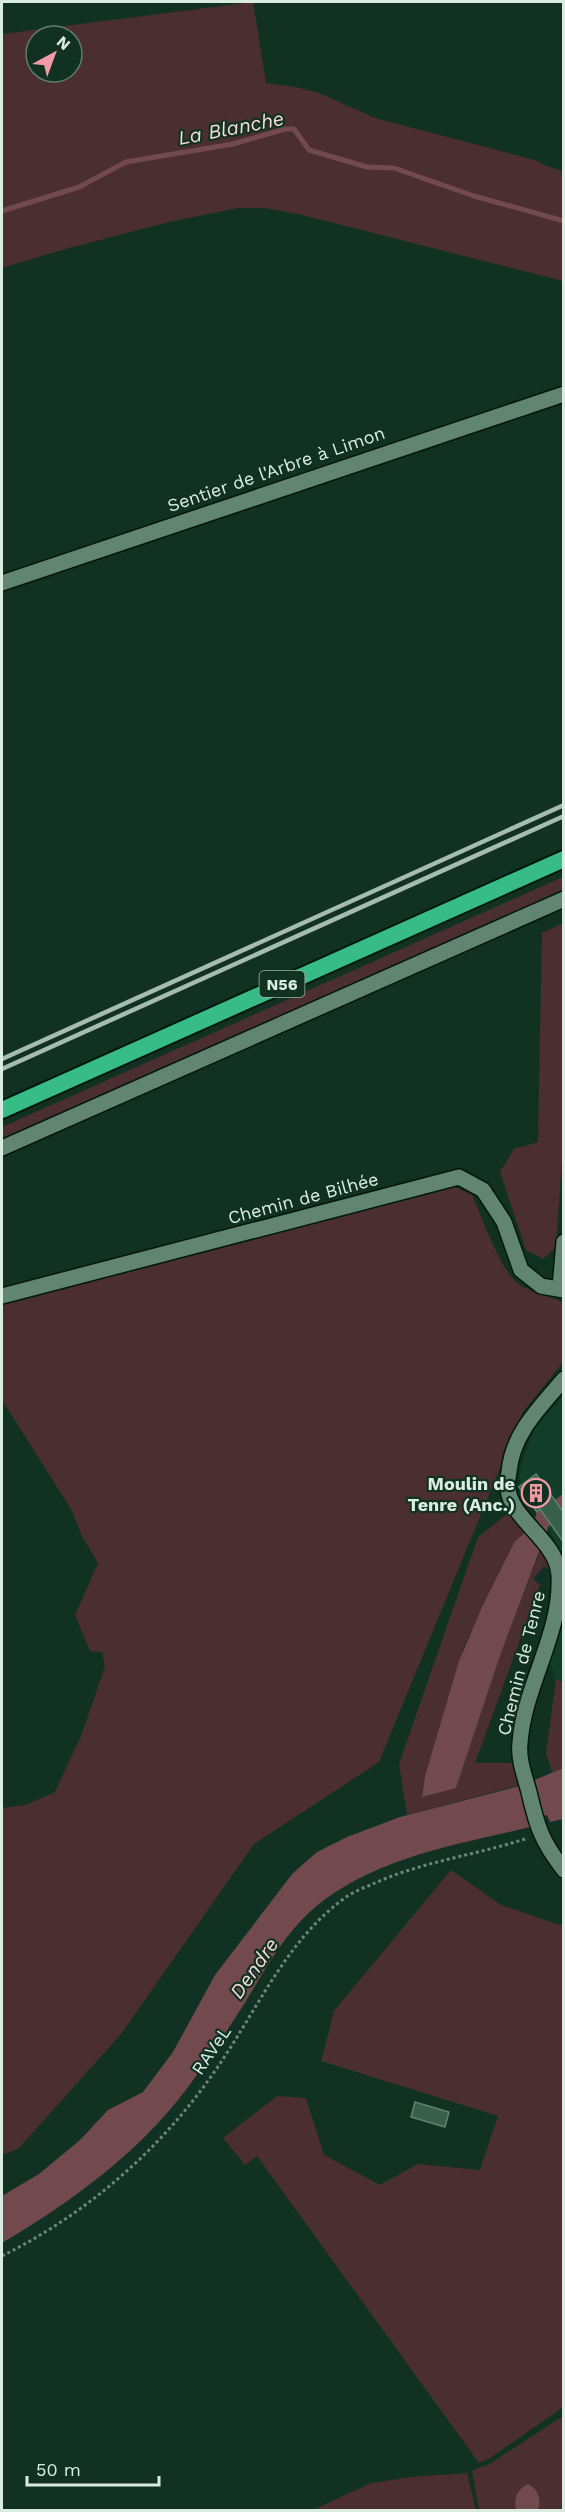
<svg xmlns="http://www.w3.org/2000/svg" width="565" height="2512" font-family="'Work Sans',sans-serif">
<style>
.built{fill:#123d2b}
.green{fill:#4b2e32;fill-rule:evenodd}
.water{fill:#72494f}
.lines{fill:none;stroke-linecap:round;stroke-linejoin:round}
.stream{stroke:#72494f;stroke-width:5}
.building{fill:#385f4c;stroke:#5f8170;stroke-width:1.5}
.minor-casing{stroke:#00190c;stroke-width:18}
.trunk-casing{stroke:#00190c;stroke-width:20}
.path{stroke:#6c8679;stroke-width:3;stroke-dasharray:3 3;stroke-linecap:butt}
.minor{stroke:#628472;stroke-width:15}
.trunk{stroke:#37bc88;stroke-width:16}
.rail{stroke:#a6bcb1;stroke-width:4.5}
.labels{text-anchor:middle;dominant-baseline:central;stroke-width:4.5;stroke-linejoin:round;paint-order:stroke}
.shield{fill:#113223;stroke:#9eb4a9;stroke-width:1.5}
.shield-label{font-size:16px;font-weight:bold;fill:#daece2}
.street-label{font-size:18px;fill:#daece2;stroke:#113223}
.poi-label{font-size:18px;font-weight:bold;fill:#daece2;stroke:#113223;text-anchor:end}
.water-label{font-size:20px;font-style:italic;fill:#f7d9dc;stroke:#113223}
</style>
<rect width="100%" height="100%" fill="#113223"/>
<g class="built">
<polygon points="563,1396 563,1560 548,1527 519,1487 521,1465 535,1428"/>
<polygon points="563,1624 563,1682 556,1679 549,1662"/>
</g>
<g class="green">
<path d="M253,2L266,83L295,87L319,93L375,118L538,161L546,166L563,171V281L298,214L264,208H238L169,222L58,251L2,268V34ZM36,36H72V72H36Z"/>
<polygon points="563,877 563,890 2,1141 2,1127"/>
<polygon points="563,923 564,1129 556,1247 543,1259 526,1250 500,1172 514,1149 538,1142 542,933"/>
<path d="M453,1186L472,1195C482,1217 499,1266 516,1282C528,1292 549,1296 563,1302V1362L523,1412L379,1762L254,1844L121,2034L19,2148L2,2155V1808L26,1805L55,1792L81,1736L105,1667L102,1652L90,1651L75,1615L98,1563L82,1536L71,1509L2,1400V1303Z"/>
<polygon points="516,1507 532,1527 515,1541 464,1647 425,1776 422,1796 456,1788 500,1656 542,1546 559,1577 544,1566 533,1579 540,1585 475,1763 521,1763 527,1783 407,1815 399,1764 478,1537"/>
<polygon points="556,1679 563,1682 563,1768 552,1772 546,1753"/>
<polygon points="451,1870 501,1905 560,1925 564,1922 563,2407 490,2458 479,2463 257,2156 245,2165 223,2138 277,2096 306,2098 324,2155 380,2185 418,2164 480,2170 498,2116 321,2061 334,2011"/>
<polygon points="563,2416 563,2510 479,2510 472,2471 491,2463"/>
<polygon points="467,2473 476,2510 313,2510 371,2483 411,2477"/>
</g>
<g class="water">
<polygon points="563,1494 563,1515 548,1527 545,1543 539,1552 500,1656 456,1788 422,1797 425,1776 459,1661 482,1607 515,1541 532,1527 537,1512"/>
<path d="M563,1768V1819L550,1822L547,1815L530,1820L531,1827C462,1843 385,1856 327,1898C290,1924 269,1963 246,2001C230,2026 213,2052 196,2076C146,2148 76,2199 2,2243V2196L39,2174L80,2140L108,2110L143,2092L173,2052L215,1975L293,1873L317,1852L347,1837L400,1817L523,1785Z"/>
<path d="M528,2484C538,2489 542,2500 538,2510H516C514,2498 516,2490 528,2484Z"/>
</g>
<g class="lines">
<polyline class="stream" points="2,211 79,187 126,162 233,144 285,129 294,129 309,150 367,167 394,168 474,196 564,221"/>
</g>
<g class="building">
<polygon points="536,1474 564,1513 564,1543 540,1509 537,1512 519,1487"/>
<polygon points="415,2102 449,2112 445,2127 411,2117"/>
</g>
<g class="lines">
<g class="minor-casing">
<g id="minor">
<polyline points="2,583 564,394"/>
<polyline points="2,1148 564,899"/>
<polyline points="560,1288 564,1242"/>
<polyline points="2,1296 459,1177 483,1190 504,1222 521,1270 541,1286 564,1290"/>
<path d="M564,1379C540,1407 512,1434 509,1472C508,1477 507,1485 508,1490C513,1521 557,1541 559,1575C562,1634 524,1685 520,1743C518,1759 525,1777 529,1792C537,1827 542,1842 564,1870"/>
</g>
</g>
<g class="trunk-casing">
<polyline id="trunk" points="2,1110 564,859"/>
</g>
<path class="path" d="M2,2256C92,2211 168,2143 223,2059C261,2002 289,1938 346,1897C355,1891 366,1887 375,1883C424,1861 477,1855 528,1838"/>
<use href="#minor" class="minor"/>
<use href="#trunk" class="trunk"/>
<g class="rail">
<polyline points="2,1059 564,805"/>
<polyline points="2,1069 564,816"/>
</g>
</g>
<defs>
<g id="building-ring" transform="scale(1.5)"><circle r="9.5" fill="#113223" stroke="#f49aa6" stroke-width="1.5"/><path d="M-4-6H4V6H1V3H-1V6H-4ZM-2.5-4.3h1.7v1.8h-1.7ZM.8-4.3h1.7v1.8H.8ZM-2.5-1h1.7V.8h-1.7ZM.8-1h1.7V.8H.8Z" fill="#f49aa6"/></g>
</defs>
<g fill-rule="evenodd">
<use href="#building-ring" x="536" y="1493"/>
</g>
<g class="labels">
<rect class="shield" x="259.5" y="971" width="45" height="26" rx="4.5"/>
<g class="shield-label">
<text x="282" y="984">N56</text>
</g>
<g class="street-label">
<text transform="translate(276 469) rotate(-19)">Sentier de l'Arbre à Limon</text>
<text transform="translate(303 1198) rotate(-15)">Chemin de Bilhée</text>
<text transform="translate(521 1663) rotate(-76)">Chemin de Tenre</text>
<text transform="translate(211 2050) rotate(-56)">RAVeL</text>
</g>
<g class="poi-label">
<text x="515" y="1483">Moulin de<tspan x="515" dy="21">Tenre (Anc.)</tspan></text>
</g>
<g class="water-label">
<text transform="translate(231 128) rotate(-11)">La Blanche</text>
<text transform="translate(254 1968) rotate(-55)">Dendre</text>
</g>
</g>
<rect width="565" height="2512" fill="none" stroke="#daece2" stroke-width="6"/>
<g transform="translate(54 54) rotate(41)"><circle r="28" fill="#113223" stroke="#617c6f" stroke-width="1.5"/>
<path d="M0-4.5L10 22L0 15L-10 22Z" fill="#f49aa6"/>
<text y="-9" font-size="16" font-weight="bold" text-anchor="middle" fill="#daece2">N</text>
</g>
<path d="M27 2476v9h132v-9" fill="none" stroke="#daece2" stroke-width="3"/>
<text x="36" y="2476" font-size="18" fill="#daece2" stroke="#113223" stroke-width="4.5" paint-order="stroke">50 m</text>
</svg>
